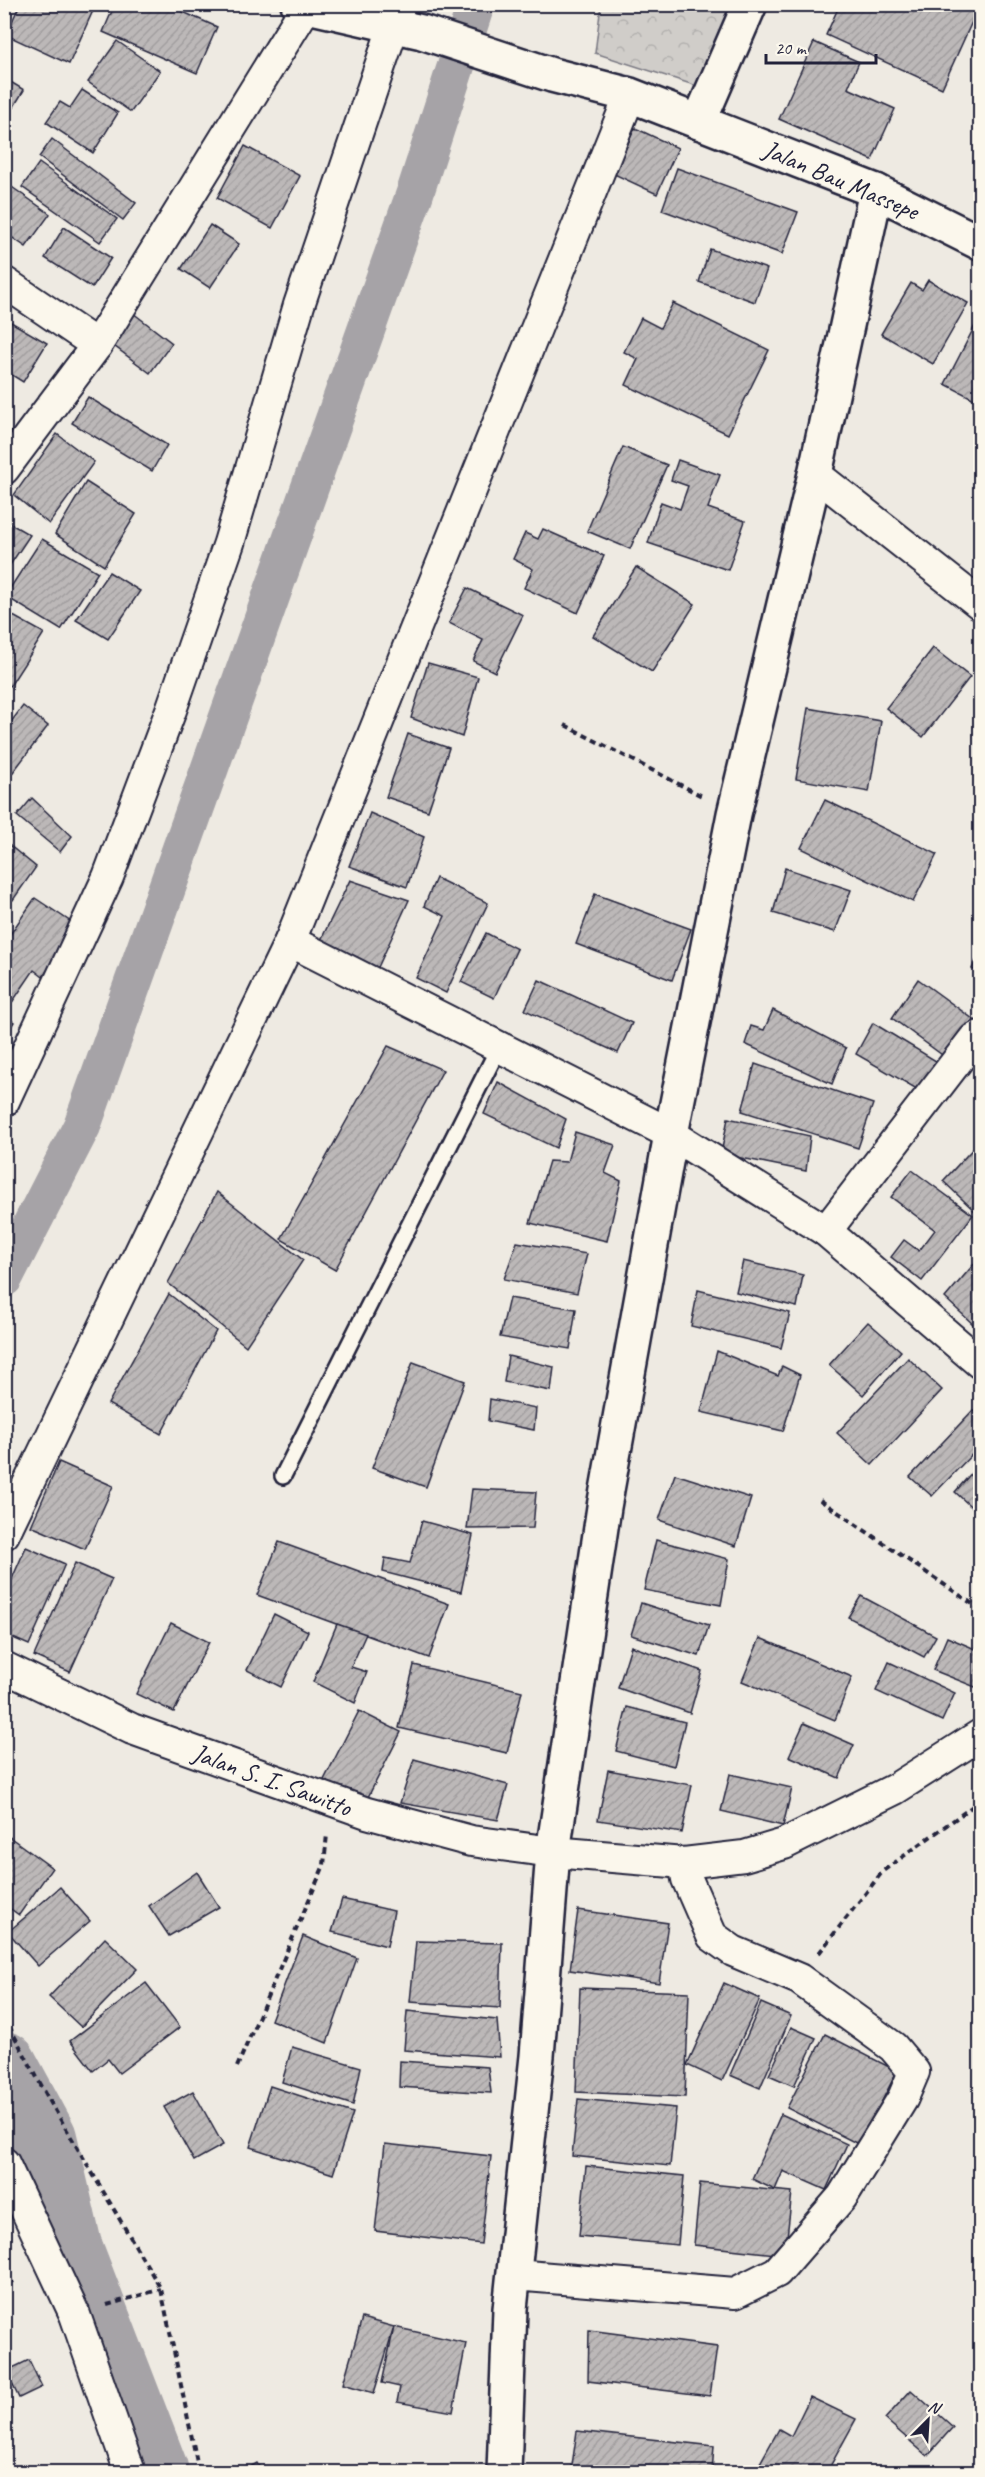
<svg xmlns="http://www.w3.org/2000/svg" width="985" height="2477" font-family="Caveat,sans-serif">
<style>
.forest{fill:url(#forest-crowns);stroke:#797882;stroke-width:1.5}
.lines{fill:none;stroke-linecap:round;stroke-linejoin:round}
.canal{stroke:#a6a3a7;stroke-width:38}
.river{stroke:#a6a3a7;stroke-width:66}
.building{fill:url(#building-hatch);stroke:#22223b;stroke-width:1.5}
.service-casing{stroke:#22223b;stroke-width:20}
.minor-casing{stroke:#22223b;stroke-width:34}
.tertiary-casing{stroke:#22223b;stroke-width:38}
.primary-casing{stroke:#22223b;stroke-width:38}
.path{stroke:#22223b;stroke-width:4;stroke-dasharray:6 4.5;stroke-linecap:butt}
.service{stroke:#fbf7ec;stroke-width:15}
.minor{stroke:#fbf7ec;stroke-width:30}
.tertiary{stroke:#fbf7ec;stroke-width:33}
.primary{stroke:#fbf7ec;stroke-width:33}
.labels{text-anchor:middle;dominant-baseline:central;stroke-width:4.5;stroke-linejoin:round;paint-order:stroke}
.street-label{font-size:26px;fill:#22223b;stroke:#fbf7ec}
</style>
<defs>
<pattern id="forest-crowns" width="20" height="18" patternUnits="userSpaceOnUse" patternTransform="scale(1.5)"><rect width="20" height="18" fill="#d0cdc9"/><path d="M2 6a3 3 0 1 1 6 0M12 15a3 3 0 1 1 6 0" fill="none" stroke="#b2b0ae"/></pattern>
<pattern id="building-hatch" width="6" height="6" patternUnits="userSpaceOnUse" patternTransform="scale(1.5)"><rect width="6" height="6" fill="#bcb8b8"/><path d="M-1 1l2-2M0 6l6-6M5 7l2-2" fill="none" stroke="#a19e9f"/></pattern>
</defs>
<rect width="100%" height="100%" fill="#eeeae2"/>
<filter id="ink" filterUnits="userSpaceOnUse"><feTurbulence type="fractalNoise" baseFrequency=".0167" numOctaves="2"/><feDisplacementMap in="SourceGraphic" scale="12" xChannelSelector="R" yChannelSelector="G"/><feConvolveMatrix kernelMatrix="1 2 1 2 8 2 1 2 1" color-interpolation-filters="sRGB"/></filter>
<g filter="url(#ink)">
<polygon class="forest" points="601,5 769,5 728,96 595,53"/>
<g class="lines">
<polyline class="canal" points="4,1278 82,1126 415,193 476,4"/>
<polyline class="river" points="4,2064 44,2138 69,2246 156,2472"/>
</g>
<g class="building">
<polygon points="20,4 96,4 69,64 6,35"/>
<polygon points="115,4 165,4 217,27 197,73 103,32"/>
<polygon points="840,4 980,4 942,88 826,35"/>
<polygon points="117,41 160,71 131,112 88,82"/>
<polygon points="814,42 859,62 848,88 895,109 872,160 779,119"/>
<polygon points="4,78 24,90 4,123"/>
<polygon points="82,90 118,113 93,153 46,122 60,102 70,108"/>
<polygon points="635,128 678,148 657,194 614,174"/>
<polygon points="52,139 136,203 123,220 39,157"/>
<polygon points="245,146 300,176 272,228 217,198"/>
<polygon points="39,163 117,219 100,242 22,187"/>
<polygon points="677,168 798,212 782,254 662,210"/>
<polygon points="9,185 50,214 26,247 4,232 4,192"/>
<polygon points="210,225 239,244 210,288 181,269"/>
<polygon points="64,227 111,258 92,288 45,258"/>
<polygon points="710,249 767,269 755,302 699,282"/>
<polygon points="928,280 968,303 933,364 881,334 911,283 922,290"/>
<polygon points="673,303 769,350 728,434 626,385 638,359 624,352 641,318 660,328"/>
<polygon points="133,313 172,343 150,373 110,343"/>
<polygon points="980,316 980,402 945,384"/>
<polygon points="4,318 47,343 23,382 4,370"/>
<polygon points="88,397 167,445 152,471 72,423"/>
<polygon points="57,434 94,462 49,524 14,495"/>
<polygon points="623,447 667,465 630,549 587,531"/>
<polygon points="678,460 720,475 708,508 745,521 728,570 648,543 661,502 680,509 688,486 671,480"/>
<polygon points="86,482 136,514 104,566 55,534"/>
<polygon points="4,520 30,535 4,574"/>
<polygon points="543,529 604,556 578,613 524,588 533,569 513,559 525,533 538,539"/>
<polygon points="42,539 98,572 61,630 5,596"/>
<polygon points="636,567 695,604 652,672 593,636"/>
<polygon points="109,572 140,591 108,639 76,620"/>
<polygon points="467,588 523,615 495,672 473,661 483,640 449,623"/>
<polygon points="4,611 44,633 10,686 4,682"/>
<polygon points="933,648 970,677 923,737 886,708"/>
<polygon points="428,663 478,677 462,737 411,718"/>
<polygon points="23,706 48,726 4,784 4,731"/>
<polygon points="808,708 881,721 869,792 796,779"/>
<polygon points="408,734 449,748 428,811 386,797"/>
<polygon points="32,798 72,836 60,852 17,816"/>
<polygon points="825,800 937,854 913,902 801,848"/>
<polygon points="370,813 424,837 407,887 349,866"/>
<polygon points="4,841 36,867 13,900 4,893"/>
<polygon points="785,868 851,890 835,932 773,913"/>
<polygon points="436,878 488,903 446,993 416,978 445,916 424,906"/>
<polygon points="350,880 409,900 374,976 320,942"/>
<polygon points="595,894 691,929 672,980 576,944"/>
<polygon points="35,898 77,926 43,977 34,970 7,1010 4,1008 4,943"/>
<polygon points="486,933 517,949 494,998 461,982"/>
<polygon points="980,953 980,973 972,969"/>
<polygon points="918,979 977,1022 949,1060 892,1018"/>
<polygon points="539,980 632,1023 618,1053 525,1010"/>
<polygon points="773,1010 846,1048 832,1084 745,1044 751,1026 764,1030"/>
<polygon points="4,1016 14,1022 4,1038"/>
<polygon points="873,1023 936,1061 922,1092 856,1054"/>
<polygon points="388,1046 443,1070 335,1270 281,1239"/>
<polygon points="755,1064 873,1104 858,1148 742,1111"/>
<polygon points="498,1082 566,1119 556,1148 484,1114"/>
<polygon points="728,1118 810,1136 806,1171 721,1154"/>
<polygon points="575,1132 615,1145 605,1173 621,1181 607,1241 530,1223 549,1161 567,1162"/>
<polygon points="980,1141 980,1216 943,1181"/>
<polygon points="912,1170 973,1215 922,1281 891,1257 904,1240 919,1251 935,1230 891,1197"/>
<polygon points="217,1192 303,1260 246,1346 168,1283"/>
<polygon points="517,1242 587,1254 577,1293 504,1279"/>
<polygon points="980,1257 980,1320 975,1326 945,1298"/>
<polygon points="743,1261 803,1275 797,1307 736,1292"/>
<polygon points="698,1290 790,1313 781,1348 691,1326"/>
<polygon points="169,1294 216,1331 161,1434 108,1404"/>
<polygon points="509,1298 576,1309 570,1349 500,1337"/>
<polygon points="868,1322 901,1351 863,1395 829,1365"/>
<polygon points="717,1351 778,1376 782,1366 800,1375 783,1431 701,1412"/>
<polygon points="508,1356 554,1367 551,1391 504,1382"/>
<polygon points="908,1358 942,1390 872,1465 837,1433"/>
<polygon points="413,1362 465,1381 426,1487 372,1468"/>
<polygon points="490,1399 536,1408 534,1430 488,1421"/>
<polygon points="973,1410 980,1417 980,1446 932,1496 910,1477"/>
<polygon points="59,1462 113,1486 85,1549 31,1526"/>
<polygon points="980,1463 980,1515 955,1492"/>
<polygon points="675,1474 751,1498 736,1546 659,1520"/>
<polygon points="472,1489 536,1492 533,1528 467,1529"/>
<polygon points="422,1521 473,1535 461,1592 383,1572 385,1558 410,1563"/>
<polygon points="656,1540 729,1559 721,1605 644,1590"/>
<polygon points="279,1542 449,1604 429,1658 257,1595"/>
<polygon points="26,1547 65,1564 29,1645 4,1634 4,1597"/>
<polygon points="75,1563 112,1579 70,1672 34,1656"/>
<polygon points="861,1596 936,1636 924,1657 848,1617"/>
<polygon points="641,1603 709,1625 699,1656 631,1635"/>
<polygon points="274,1614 308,1631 281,1687 247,1670"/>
<polygon points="171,1623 209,1642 174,1712 136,1694"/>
<polygon points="337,1624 366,1634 351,1667 367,1672 355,1703 313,1682"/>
<polygon points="947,1637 980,1651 980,1689 933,1670"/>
<polygon points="760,1638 852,1677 835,1720 742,1681"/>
<polygon points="631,1646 702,1671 690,1713 618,1688"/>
<polygon points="889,1662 955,1693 942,1721 876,1691"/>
<polygon points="414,1665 522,1691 507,1753 399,1728"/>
<polygon points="627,1707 685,1722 674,1766 616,1751"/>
<polygon points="359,1711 401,1732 365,1803 323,1782"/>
<polygon points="804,1723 854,1745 839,1778 789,1756"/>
<polygon points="414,1759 508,1785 498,1820 400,1803"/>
<polygon points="608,1770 692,1785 682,1833 598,1820"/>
<polygon points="730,1774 792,1788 783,1826 721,1811"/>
<polygon points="4,1833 52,1868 19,1915 4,1904"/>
<polygon points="197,1872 219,1907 169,1936 149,1906"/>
<polygon points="60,1887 90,1921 38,1966 8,1932"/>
<polygon points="342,1899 394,1911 387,1946 332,1932"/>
<polygon points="578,1910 668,1923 659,1983 570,1970"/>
<polygon points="303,1936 357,1958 327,2043 271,2020"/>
<polygon points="105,1938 137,1969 81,2027 49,1997"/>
<polygon points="416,1941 502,1943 500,2008 410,2002"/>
<polygon points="146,1983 180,2027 119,2073 108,2059 93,2071 70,2041"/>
<polygon points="724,1983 760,1999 722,2081 687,2065"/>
<polygon points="580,1988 689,1992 685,2097 576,2092"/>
<polygon points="761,2003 791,2016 760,2088 730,2075"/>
<polygon points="407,2011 497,2020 500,2057 404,2050"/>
<polygon points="791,2027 816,2038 794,2086 769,2075"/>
<polygon points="825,2034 897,2071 860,2145 787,2108"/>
<polygon points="292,2047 361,2067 353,2105 282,2082"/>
<polygon points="400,2061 488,2067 491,2093 399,2087"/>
<polygon points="270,2086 353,2113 333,2174 250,2147"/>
<polygon points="193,2091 223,2145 194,2161 164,2107"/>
<polygon points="578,2099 676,2108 670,2166 572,2156"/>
<polygon points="781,2114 847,2144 826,2190 783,2171 775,2190 752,2179"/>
<polygon points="385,2144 491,2156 481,2244 375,2231"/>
<polygon points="586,2166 684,2176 678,2245 579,2236"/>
<polygon points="700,2183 792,2192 785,2255 694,2245"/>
<polygon points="4,2269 13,2282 4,2287"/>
<polygon points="362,2318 394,2327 374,2393 343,2384"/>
<polygon points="394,2327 466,2343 453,2412 397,2402 400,2387 382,2383"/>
<polygon points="589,2330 717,2347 710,2396 588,2381"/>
<polygon points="29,2360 42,2387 19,2398 6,2371"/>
<polygon points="911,2390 953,2427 927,2456 885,2419"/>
<polygon points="810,2397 856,2419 827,2472 755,2472 779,2429 791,2436"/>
<polygon points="577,2431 714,2446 712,2472 571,2472"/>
<polygon points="257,2463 262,2472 241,2472"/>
</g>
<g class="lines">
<g class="service-casing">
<polyline id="service" points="283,1476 499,1047"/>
</g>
<g class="minor-casing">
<g id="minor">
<polyline points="4,282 97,345"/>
<polyline points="4,469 97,345 306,7"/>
<polyline points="815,474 980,604"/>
<polyline points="290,941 671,1134 826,1231 980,1363"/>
<polyline points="4,1101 108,877 171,710 229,543 299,305 401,4"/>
<polyline points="826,1231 974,1039 980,1036"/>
<polyline points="4,1534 290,941 630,95"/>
<polyline points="4,1667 132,1729 367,1813 471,1841 553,1852 684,1863 744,1856 784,1844 895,1789 980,1735"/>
<polyline points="4,2163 75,2315 130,2472"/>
<polyline points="514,2275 735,2293 777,2272 842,2197 903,2098 914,2072 893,2047 799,1979 733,1951 712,1936 687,1879 684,1863"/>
</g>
</g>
<g class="tertiary-casing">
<g id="tertiary">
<polyline points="699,122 750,4"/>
<polyline points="504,2472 510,2309 537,2056 553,1852 604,1507 671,1134 734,814 815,474 876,191"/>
</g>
</g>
<g class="primary-casing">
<polyline id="primary" points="298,4 422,32 552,75 630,95 876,191 980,243"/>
</g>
<g class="path">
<polyline points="565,725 702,796"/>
<polyline points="820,1500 980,1609"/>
<polyline points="819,1953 883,1871 980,1801"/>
<polyline points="4,2017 52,2105 161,2289 199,2472"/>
<polyline points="237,2067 324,1865 327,1834"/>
<polyline points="107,2305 161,2289"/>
</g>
<use href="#service" class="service"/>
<use href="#minor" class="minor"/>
<use href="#tertiary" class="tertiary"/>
<use href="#primary" class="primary"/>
</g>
</g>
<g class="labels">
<g class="street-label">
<text transform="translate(841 180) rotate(23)">Jalan Bau Massepe</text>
<text transform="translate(272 1780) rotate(20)">Jalan S. I. Sawitto</text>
</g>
</g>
<rect width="985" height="2477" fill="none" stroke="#fbf7ec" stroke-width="24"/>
<rect x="12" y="12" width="961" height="2453" fill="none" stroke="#22223b" stroke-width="2" filter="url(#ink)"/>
<g transform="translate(928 2420) rotate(24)" stroke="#fbf7ec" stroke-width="4.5" paint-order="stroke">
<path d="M0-4.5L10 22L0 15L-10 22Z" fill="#22223b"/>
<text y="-9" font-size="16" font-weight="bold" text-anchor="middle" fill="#22223b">N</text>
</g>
<path d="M766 54v9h110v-9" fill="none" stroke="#22223b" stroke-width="3"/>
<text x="775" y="54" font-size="18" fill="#22223b" stroke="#fbf7ec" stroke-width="4.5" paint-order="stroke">20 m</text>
</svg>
